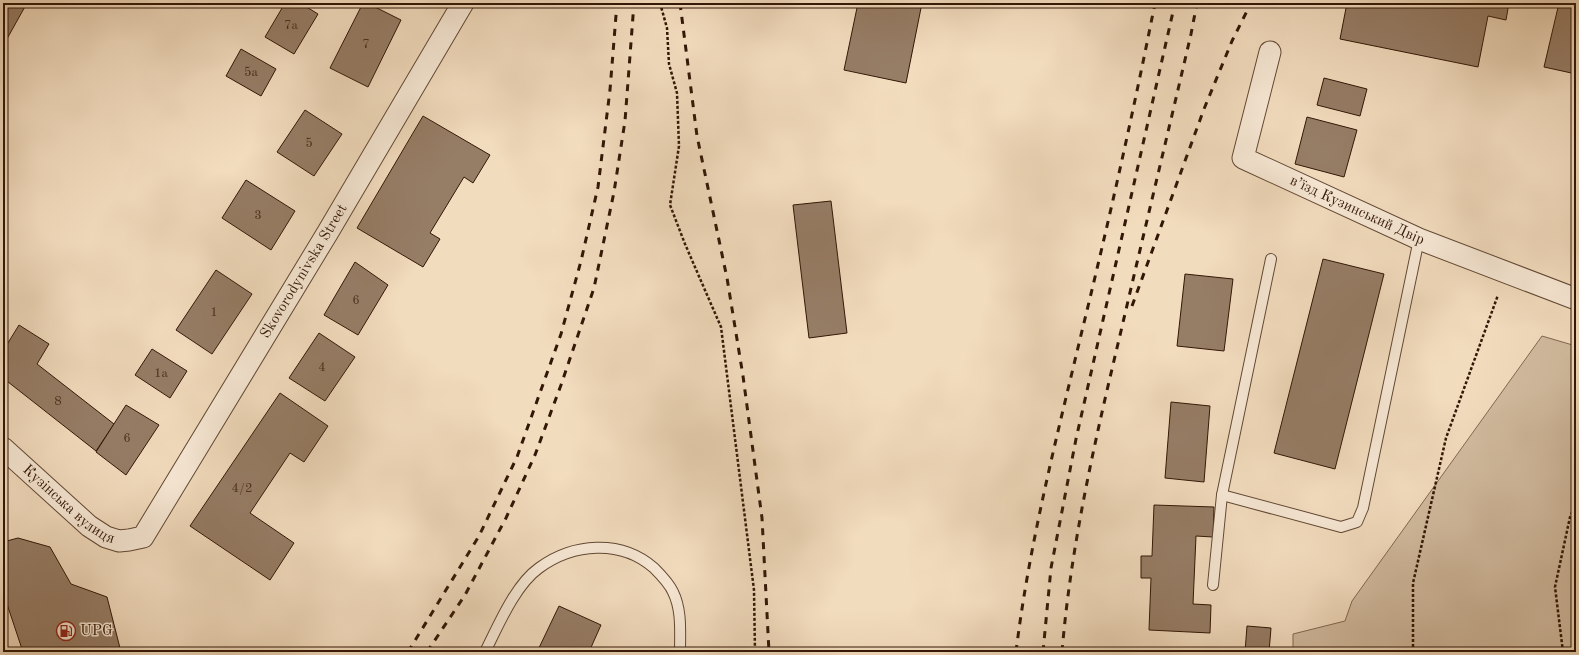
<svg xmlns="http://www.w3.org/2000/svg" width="1579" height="655" font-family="'Old Standard TT',serif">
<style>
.green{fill:#d1bb9f;stroke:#826952}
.building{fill:#967d66;stroke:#321706}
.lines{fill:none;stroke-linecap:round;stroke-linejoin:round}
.service-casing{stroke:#624834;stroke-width:12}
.minor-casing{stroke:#624834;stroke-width:23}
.path{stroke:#321706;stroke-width:2.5;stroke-dasharray:3 2;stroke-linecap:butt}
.service{stroke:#f7e8d5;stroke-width:10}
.minor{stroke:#f7e8d5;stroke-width:21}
.rail{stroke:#321706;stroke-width:3;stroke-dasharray:7 7;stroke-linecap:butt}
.labels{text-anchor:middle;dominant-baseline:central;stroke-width:3;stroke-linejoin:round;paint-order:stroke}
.number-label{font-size:13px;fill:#4b301e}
.street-label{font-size:15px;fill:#321706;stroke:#f7e8d5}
.poi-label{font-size:15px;fill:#321706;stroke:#f7e8d5;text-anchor:start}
</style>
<rect width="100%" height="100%" fill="#f2dcbe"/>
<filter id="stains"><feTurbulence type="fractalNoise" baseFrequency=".005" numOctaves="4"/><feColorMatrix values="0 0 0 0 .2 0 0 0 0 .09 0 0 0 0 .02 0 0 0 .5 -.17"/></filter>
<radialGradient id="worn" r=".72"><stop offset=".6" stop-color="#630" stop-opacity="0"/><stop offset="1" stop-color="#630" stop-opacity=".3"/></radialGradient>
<polygon class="green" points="1542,336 1576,346 1576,652 1293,652 1293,634 1345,621 1352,601"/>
<g class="building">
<polygon points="3,3 27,3 3,46"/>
<polygon points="285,3 300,3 318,14 294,54 265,37"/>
<polygon points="363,3 367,3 401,20 368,87 330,68"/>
<polygon points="858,3 922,3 906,83 844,70"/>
<polygon points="1347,3 1509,3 1506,20 1488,16 1478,67 1340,39"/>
<polygon points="1559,3 1576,3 1576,74 1544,67"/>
<polygon points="241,49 276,69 261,96 226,76"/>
<polygon points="1324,78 1367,89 1360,116 1317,105"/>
<polygon points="305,110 342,134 314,176 277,152"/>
<polygon points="423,116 490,155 473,183 464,177 430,233 440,239 423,267 357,228"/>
<polygon points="1307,117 1357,130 1344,177 1295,164"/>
<polygon points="246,180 295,211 271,250 222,218"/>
<polygon points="831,201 847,333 809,338 793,205"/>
<polygon points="1323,259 1384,274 1335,469 1274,453"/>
<polygon points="355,262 388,285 358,335 324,315"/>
<polygon points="216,270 252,294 212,354 176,330"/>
<polygon points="1185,274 1233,279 1224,351 1177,346"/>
<polygon points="19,325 49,344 37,364 114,424 96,451 3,378 3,351"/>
<polygon points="319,333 355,357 325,401 289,378"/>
<polygon points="152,349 187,371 170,398 135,375"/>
<polygon points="280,393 328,426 304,462 290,453 250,513 294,543 270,580 190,526"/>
<polygon points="1171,402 1210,406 1204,482 1165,478"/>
<polygon points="126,405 159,425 126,475 96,452"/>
<polygon points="1154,505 1214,507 1213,537 1196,536 1193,604 1211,605 1210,633 1149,630 1151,578 1141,578 1141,556 1152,556"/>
<polygon points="18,538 50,547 71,584 107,597 121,652 23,652 3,592 3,542"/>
<polygon points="559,606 601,625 589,652 537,652"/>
<polygon points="1247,626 1271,628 1269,652 1245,652"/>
</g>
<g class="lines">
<g class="service-casing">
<g id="service">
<polyline points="1222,495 1341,527 1357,522 1363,508 1419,239"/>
<polyline points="1213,585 1222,495 1271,259"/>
<path d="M485,652C498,626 515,585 539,568C573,543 621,539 654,568C661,575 669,583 673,592C682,610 680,632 680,652"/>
</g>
</g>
<g class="minor-casing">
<g id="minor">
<path id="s1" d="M1270,52L1243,158L1419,239L1576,299"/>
<path id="s2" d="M3,448L89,526L106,537L119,541L129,540L143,537L328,232L463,3"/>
</g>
</g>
<g class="path">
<polyline points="660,3 667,28 669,64 677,93 679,146 670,205 685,244 721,327 754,590 755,652"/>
<polyline points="1413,652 1413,583 1446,438 1498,295"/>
<polyline points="1563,652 1555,587 1570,517 1576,503"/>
</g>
<use href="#service" class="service"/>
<use href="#minor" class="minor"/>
<g class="rail">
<polyline points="680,3 697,136 727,278 743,376 762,518 769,652"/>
<polyline points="1132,306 1204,109 1232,41 1251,3"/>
<polyline points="408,652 479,536 517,457 561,334 581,261 598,187 610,90 617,3"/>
<polyline points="427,652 465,595 506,518 535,455 561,385 594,288 614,192 625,121 634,3"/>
<path d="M1016,652C1029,545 1056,440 1081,335C1108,225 1133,114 1155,3"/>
<polyline points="1043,652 1051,568 1076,439 1175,3"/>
<path d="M1062,652C1071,543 1096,436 1121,331C1144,232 1168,133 1191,34L1197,3"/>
</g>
</g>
<defs>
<g id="fuel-ring" transform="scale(1)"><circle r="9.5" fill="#f7e8d5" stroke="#8f2418" stroke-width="1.5"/><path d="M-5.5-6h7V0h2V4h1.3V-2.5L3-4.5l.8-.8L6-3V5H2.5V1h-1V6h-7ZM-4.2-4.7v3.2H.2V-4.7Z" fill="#8f2418"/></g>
</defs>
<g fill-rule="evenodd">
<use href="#fuel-ring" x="66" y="631"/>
</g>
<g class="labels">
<g class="number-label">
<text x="291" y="25">7а</text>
<text x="366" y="44">7</text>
<text x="251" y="72">5а</text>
<text x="309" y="143">5</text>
<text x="258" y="215">3</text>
<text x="356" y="300">6</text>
<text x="214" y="312">1</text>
<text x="322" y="367">4</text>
<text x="161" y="373">1а</text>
<text x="58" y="401">8</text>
<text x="127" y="438">6</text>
<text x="242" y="488">4/2</text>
</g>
<g class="street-label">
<text stroke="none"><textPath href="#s1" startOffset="235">в’їзд Кузинський Двір</textPath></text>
<text stroke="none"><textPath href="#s2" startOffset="485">Skovorodynivska Street</textPath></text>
<text stroke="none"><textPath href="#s2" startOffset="87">Кузінська вулиця</textPath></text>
</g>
<g class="poi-label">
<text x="80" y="631">UPG</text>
</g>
</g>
<rect width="1579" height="655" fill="none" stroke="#f2dcbe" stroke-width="16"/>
<rect x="4" y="4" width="1571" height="647" fill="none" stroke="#321706" stroke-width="2"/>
<rect x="8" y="8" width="1563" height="639" fill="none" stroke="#321706"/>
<rect width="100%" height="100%" filter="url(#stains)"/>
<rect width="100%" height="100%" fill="url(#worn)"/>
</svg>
